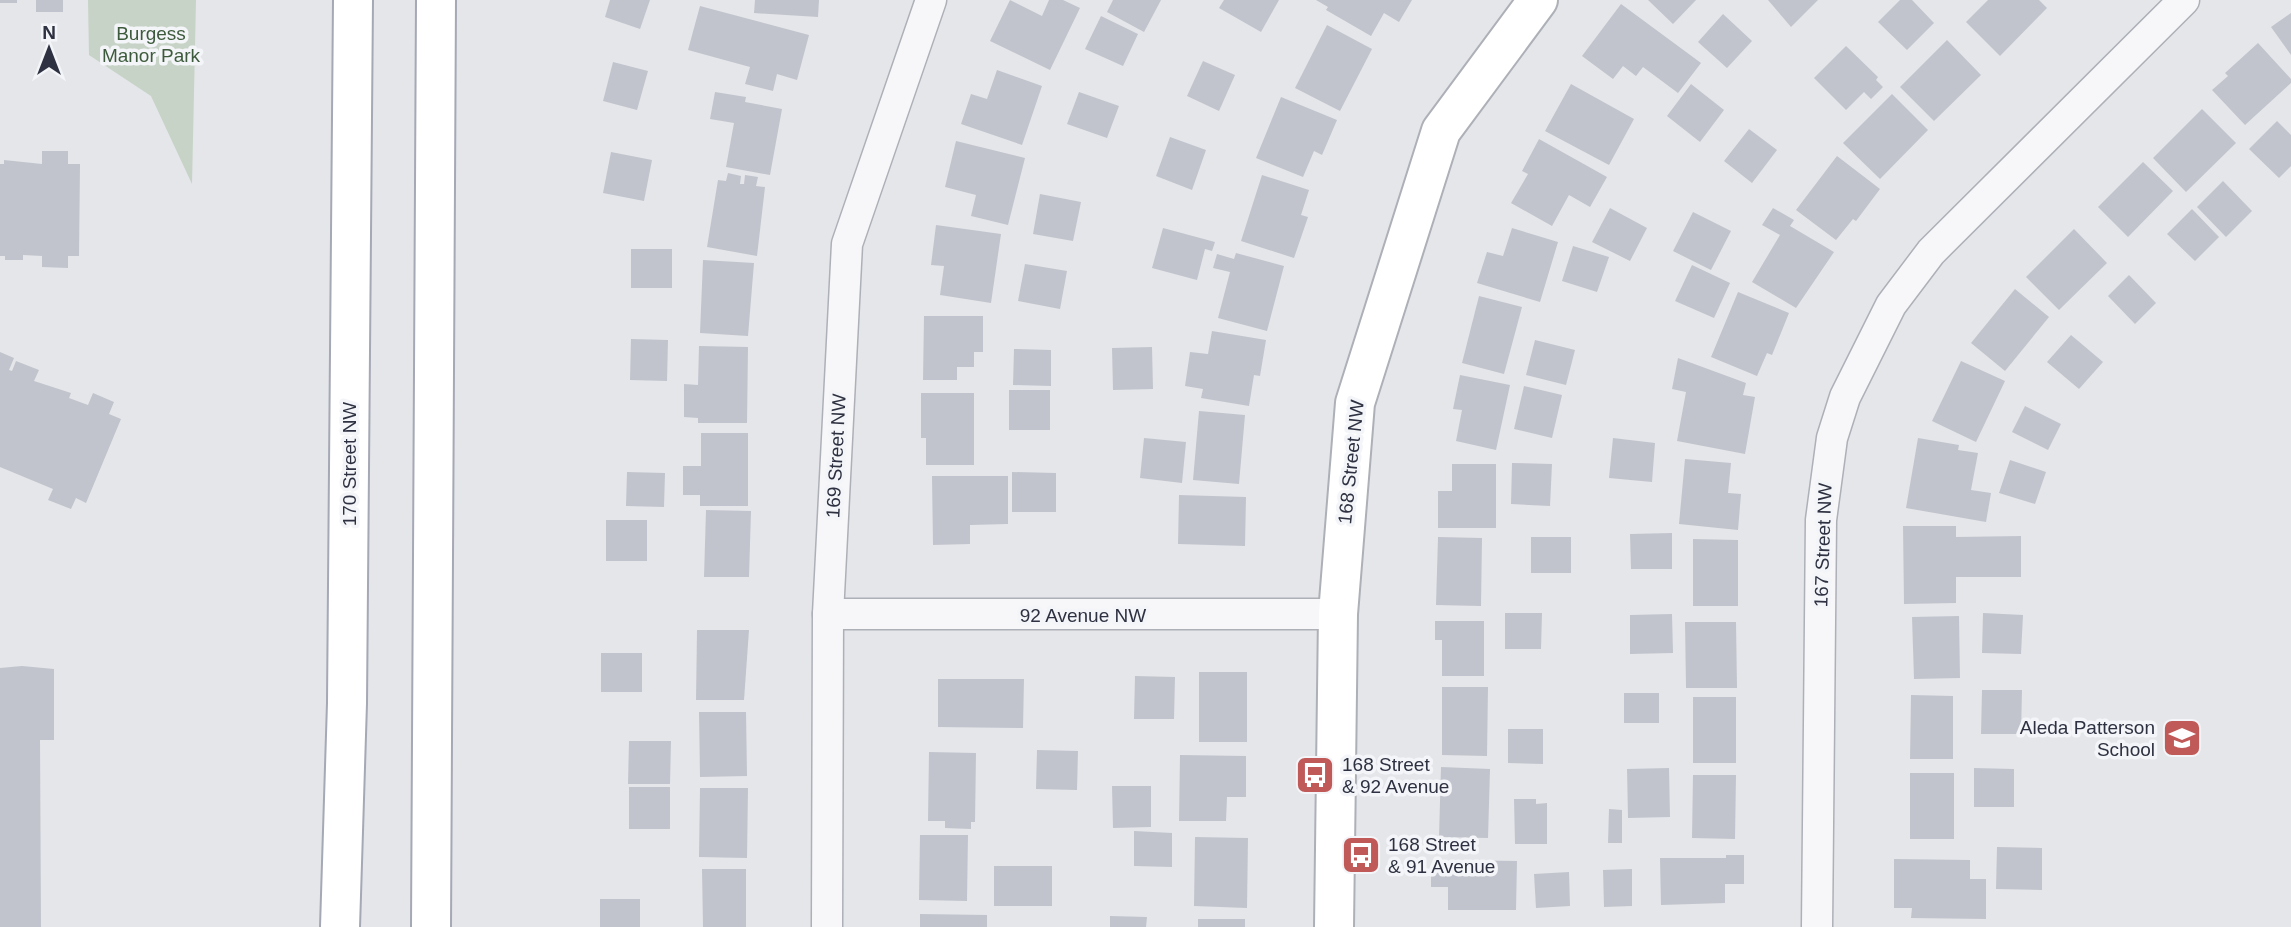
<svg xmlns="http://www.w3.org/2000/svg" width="2291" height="927" font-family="Arial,sans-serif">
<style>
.green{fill:#c7d3c6}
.building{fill:#c2c4cd}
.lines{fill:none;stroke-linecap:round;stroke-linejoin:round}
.street-casing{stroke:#adb0b7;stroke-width:33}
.secondary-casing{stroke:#adb0b7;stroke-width:42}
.primary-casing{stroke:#a5a8b5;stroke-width:42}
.street{stroke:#f7f7f9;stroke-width:30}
.secondary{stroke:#fff;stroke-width:38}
.primary{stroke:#fff;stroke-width:38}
.labels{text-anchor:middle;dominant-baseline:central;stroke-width:7;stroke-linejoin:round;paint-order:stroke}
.park-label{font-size:19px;fill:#3d5b3c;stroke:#f4f5f8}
.street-label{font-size:19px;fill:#2e3141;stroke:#f4f5f8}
.poi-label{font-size:19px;fill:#2e3141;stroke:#f4f5f8;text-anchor:start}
</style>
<rect width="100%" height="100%" fill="#e4e6ea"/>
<polygon class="green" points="88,0 196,0 192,184 151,96 89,55"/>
<g class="building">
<rect x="0" y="0" width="17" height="3"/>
<rect x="36" y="0" width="27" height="12"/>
<polygon points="610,0 650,0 640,29 605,17"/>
<polygon points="755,0 819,0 818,17 754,13"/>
<polygon points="1010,0 1042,16 1049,0 1063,0 1080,8 1050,70 990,41"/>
<polygon points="1113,0 1161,0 1144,32 1107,12"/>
<polygon points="1224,0 1279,0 1261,32 1219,8"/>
<polygon points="1316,0 1412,0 1399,22 1384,13 1371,36 1326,10 1328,7"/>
<polygon points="1648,0 1696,0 1673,24"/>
<polygon points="1768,0 1818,0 1791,27"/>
<polygon points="1900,0 1912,0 1934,23 1907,50 1878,22"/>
<polygon points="1988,0 2039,0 2047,8 2000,56 1966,22"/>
<polygon points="1621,4 1701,63 1678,93 1643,67 1636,76 1623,66 1613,79 1582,56"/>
<polygon points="700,6 809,35 797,80 777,74 773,91 745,84 750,67 688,50"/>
<polygon points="2291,13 2291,55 2271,27"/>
<polygon points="1723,14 1752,41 1727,68 1698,42"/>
<polygon points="1101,16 1138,34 1123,66 1085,49"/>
<polygon points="1327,25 1372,49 1340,111 1295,88"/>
<polygon points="1947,40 1981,75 1934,121 1900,87"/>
<polygon points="2258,43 2291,79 2291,83 2245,125 2212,90 2228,76 2225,73"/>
<polygon points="1846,46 1878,77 1876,80 1883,87 1871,99 1864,92 1846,110 1814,78"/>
<polygon points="1203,61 1235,75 1219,111 1187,96"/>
<polygon points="613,62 648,71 637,110 603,101"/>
<polygon points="997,70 1042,86 1022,145 961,124 971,94 987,99"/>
<polygon points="1571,84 1634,119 1609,165 1545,131"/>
<polygon points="1691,84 1724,110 1700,142 1667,116"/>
<polygon points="715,92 746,97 745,102 782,109 770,175 726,167 734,123 710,119"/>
<polygon points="1079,92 1119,106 1107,138 1067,124"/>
<polygon points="1892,94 1928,130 1880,179 1843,143"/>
<polygon points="1281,97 1337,120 1322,155 1314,151 1303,177 1256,158"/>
<polygon points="2202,109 2236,143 2186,192 2153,158"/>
<polygon points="2277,121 2291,135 2291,166 2279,178 2249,149"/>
<polygon points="1749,129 1777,150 1752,183 1724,161"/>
<polygon points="1170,137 1206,150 1192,190 1156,176"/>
<polygon points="1539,139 1607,177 1590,207 1569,195 1552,226 1511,203 1528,174 1522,171"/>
<polygon points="956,141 1025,158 1008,225 971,216 976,195 945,187"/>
<polygon points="42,151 68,151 68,164 80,164 79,256 68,256 68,268 42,267 42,256 23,255 23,260 5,260 5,256 0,256 0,164 4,164 4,160 42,164"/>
<polygon points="611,152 652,160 644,201 603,193"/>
<polygon points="1837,156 1880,189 1856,221 1853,219 1836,240 1796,210"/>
<polygon points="2143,162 2173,191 2128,237 2098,207"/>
<polygon points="728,173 741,176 740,184 744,184 745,175 758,177 756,186 765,187 757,256 707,247 718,180 726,181"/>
<polygon points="1262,175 1309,190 1301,215 1308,217 1294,258 1241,241"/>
<polygon points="2223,181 2252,211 2226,237 2197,207"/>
<polygon points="1040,194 1081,202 1073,241 1033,234"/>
<polygon points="1610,208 1647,228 1630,261 1592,242"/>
<polygon points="1773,208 1794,220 1790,226 1834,252 1796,308 1752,282 1780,235 1762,225"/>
<polygon points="2192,209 2219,237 2195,261 2167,234"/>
<polygon points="1693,212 1731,231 1711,270 1673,251"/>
<polygon points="936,225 1001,234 991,303 940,295 944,266 931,265"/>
<polygon points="1163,228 1215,242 1212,251 1205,249 1197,280 1152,268"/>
<polygon points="1512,228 1558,242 1540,302 1477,283 1487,252 1503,256"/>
<polygon points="2074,229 2107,263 2059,310 2026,277"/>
<polygon points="1573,246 1609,257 1597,292 1562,281"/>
<rect x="631" y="249" width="41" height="39"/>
<polygon points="1236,253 1284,266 1267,331 1218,318 1230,272 1213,268 1217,254 1234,259"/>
<polygon points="703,260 754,263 748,336 700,333"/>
<polygon points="1025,264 1067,271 1060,309 1018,301"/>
<polygon points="1692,265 1730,283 1714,318 1675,301"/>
<polygon points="2129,275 2156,303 2135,324 2108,296"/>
<polygon points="2015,289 2049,317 2005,371 1971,343"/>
<polygon points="1738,292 1789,313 1772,355 1767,353 1757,376 1711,357"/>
<polygon points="1479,296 1522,307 1504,374 1462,363"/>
<polygon points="924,316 983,316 983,352 974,352 974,367 957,367 957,380 923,380"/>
<polygon points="1212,331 1266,340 1260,376 1254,375 1249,406 1201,398 1203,389 1185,386 1190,352 1208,354"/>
<polygon points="2071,335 2103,362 2079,389 2047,362"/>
<polygon points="631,339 668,340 667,381 630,380"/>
<polygon points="1535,340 1575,350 1566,385 1526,375"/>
<polygon points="699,346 748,347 747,423 698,423 698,418 684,417 684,384 698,385"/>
<polygon points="1152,347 1153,389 1113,390 1112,348"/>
<polygon points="1014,349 1051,350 1051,386 1013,385"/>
<polygon points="0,352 14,358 9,370 12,371 16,361 39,370 34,381 71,393 69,398 88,405 93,393 114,402 109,414 121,419 86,503 76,498 71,509 48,500 53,489 0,467"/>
<polygon points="1678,358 1746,383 1743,395 1755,397 1745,454 1677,441 1686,392 1672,389"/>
<polygon points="1961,361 2005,381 1976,442 1932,421"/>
<polygon points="1460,375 1510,385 1496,450 1456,441 1462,410 1453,409"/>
<polygon points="1524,386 1562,395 1552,438 1514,429"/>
<rect x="1009" y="390" width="41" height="40"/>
<polygon points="921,393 974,393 974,465 926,465 926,438 921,438"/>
<polygon points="2025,406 2061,424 2048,450 2012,432"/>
<polygon points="1199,411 1245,415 1239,484 1193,480"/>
<polygon points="701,433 748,433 748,506 700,506 700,495 683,495 683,466 701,466"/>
<polygon points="1144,438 1186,442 1182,483 1140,478"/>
<polygon points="1613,438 1655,443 1652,482 1609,478"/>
<polygon points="1918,438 1959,445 1958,450 1978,453 1971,490 1991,493 1986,522 1906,508"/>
<polygon points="1685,459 1731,463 1728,493 1741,494 1738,530 1679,524"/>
<polygon points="2010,460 2046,472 2035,504 1999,493"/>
<polygon points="1512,463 1552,464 1550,506 1511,504"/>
<polygon points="1452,464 1496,464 1496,528 1438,528 1438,491 1452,491"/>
<polygon points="627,472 665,473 664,507 626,506"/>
<polygon points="1012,472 1056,473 1056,512 1012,512"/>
<polygon points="932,476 1008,476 1008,524 970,525 970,544 933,545"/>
<polygon points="1179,495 1246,497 1245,546 1178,544"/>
<polygon points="706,510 751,511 749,577 704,577"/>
<rect x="606" y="520" width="41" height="41"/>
<polygon points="1903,526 1956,526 1956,537 2021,536 2021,577 1956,577 1956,603 1904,604"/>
<polygon points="1672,533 1672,569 1631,569 1630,534"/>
<polygon points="1438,537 1482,538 1481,606 1436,605"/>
<rect x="1531" y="537" width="40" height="36"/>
<polygon points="1693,539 1738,540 1738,606 1693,606"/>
<polygon points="1505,613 1542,613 1541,649 1505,649"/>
<polygon points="1983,613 2023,615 2021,654 1982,653"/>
<polygon points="1672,614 1673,653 1630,654 1630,615"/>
<polygon points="1959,616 1960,678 1914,679 1912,617"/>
<polygon points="1435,621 1484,621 1484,676 1442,676 1442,640 1435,640"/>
<polygon points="1685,622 1736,622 1737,688 1686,688"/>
<polygon points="697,630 749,630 744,700 696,700"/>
<rect x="601" y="653" width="41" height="39"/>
<polygon points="22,666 54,669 54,740 40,740 41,927 0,927 0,668"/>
<rect x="1199" y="672" width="48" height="70"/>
<polygon points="1135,676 1175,677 1174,719 1134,719"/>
<polygon points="938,679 1024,679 1023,728 938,727"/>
<polygon points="1442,687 1488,687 1487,756 1442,755"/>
<polygon points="1982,690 2022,690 2021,734 1981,734"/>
<rect x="1624" y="693" width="35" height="30"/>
<polygon points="1911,695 1953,696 1953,759 1910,759"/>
<rect x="1693" y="697" width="43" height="66"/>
<polygon points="699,712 746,712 747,776 700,777"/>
<polygon points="1508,729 1543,729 1543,764 1508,763"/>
<polygon points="629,741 671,741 670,784 628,784"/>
<polygon points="1037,750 1078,751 1077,790 1036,789"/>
<polygon points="929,752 976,753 975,822 971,822 971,829 945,828 945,821 928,821"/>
<polygon points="1180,755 1246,756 1246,797 1227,797 1226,821 1179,821"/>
<polygon points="1441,767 1490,769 1488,838 1439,837"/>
<polygon points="1669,768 1670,817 1628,818 1627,769"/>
<polygon points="1974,768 2014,769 2014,807 1974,807"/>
<rect x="1910" y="773" width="44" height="66"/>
<polygon points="1693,775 1736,775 1735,839 1692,838"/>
<polygon points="1112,786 1151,786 1151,827 1113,828"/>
<rect x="629" y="787" width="41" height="42"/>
<polygon points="700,788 748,788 747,858 699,857"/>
<polygon points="1514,799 1536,799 1536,804 1547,803 1547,844 1515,844"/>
<polygon points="1609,809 1622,810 1622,843 1608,843"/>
<polygon points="1134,831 1172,833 1172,867 1134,866"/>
<polygon points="920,835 968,835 967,901 919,900"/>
<polygon points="1195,837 1248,838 1247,908 1194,906"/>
<polygon points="1997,847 2042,848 2042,890 1996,889"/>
<polygon points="1726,855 1744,855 1744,884 1725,884 1725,903 1661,905 1660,858 1726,858"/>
<polygon points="1894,859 1970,860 1970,879 1986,879 1986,919 1911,918 1912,908 1894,908"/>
<polygon points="1449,860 1517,861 1516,910 1448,910 1448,887 1431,887 1431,868 1449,869"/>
<rect x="994" y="866" width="58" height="40"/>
<polygon points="702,869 746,869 746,927 703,927"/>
<polygon points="1632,869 1632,906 1604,907 1603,870"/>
<polygon points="1569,872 1570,906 1536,908 1534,874"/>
<rect x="600" y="899" width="40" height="28"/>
<polygon points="920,914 987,915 987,927 920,927"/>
<polygon points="1110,916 1147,917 1146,927 1110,927"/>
<rect x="1198" y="919" width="47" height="8"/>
</g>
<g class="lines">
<g class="street-casing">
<g id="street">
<polyline points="828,614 1338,614"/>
<polyline points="827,927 828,614 847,244 931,0"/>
<polyline points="1817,927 1821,520 1832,438 1845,397 1891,305 1931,252 2184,0"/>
</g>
</g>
<g class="secondary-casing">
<polyline id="secondary" points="1334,927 1338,614 1355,403 1441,131 1538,0"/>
</g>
<g class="primary-casing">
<g id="primary">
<polyline points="340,927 347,703 353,0"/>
<polyline points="431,927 436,0"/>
</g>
</g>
<use href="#street" class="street"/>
<use href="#secondary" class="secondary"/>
<use href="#primary" class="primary"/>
</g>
<defs>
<g id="school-square" transform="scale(2.0125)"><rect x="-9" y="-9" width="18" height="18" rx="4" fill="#c05a58" stroke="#f4f5f8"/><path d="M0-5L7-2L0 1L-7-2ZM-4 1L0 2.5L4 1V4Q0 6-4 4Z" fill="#fff"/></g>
<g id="bus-square" transform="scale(2.0125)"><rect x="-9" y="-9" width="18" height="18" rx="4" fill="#c05a58" stroke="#f4f5f8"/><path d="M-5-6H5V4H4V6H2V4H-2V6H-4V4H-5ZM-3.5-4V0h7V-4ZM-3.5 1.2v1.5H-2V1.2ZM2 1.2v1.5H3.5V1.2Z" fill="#fff"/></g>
</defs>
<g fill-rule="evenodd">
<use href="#school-square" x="2182" y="738"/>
<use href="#bus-square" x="1315" y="775"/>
<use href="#bus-square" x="1361" y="855"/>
</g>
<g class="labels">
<g class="park-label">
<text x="151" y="33">Burgess<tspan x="151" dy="22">Manor Park</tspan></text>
</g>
<g class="street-label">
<text transform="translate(836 456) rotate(-87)">169 Street NW</text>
<text transform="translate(1351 462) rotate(-84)">168 Street NW</text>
<text transform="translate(349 464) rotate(-90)">170 Street NW</text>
<text transform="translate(1823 545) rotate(-88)">167 Street NW</text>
<text x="1083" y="615">92 Avenue NW</text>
</g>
<g class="poi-label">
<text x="2155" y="727" text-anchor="end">Aleda Patterson<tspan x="2155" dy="22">School</tspan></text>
<text x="1342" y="764">168 Street<tspan x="1342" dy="22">&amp; 92 Avenue</tspan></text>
<text x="1388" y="844">168 Street<tspan x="1388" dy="22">&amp; 91 Avenue</tspan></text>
</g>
</g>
<g transform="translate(49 49)" stroke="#f4f5f8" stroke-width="5" paint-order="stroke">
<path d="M0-5L12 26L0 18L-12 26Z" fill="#2e3141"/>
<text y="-10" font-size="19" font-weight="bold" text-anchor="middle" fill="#2e3141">N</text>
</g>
</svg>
